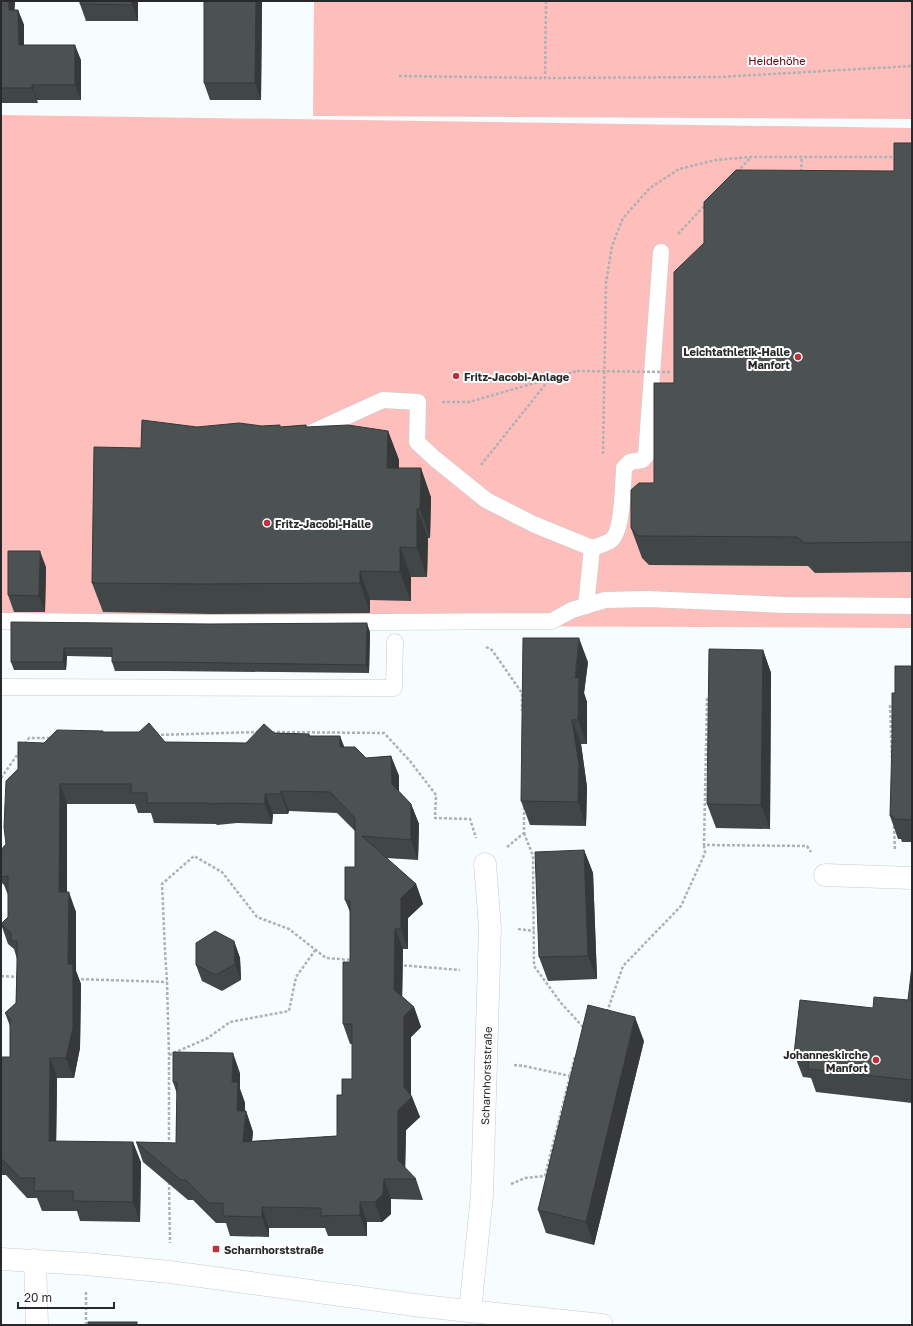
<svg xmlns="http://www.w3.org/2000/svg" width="913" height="1326" font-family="'Golos Text',sans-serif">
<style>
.green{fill:#fdbebc}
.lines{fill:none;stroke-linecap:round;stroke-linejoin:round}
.service-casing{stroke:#c6cbcc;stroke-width:17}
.minor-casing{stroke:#c6cbcc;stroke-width:23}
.tertiary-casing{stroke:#c6cbcc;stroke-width:23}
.path{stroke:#aeb2b3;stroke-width:2.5;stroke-dasharray:3 2;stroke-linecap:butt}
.service{stroke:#fff;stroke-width:16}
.minor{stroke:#fff;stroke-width:22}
.tertiary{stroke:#fff;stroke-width:22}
.path-bridge{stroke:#aeb2b3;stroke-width:2.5;stroke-dasharray:3 2;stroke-linecap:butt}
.wall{fill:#414647}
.shaded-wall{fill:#353939}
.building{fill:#4c5152;stroke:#353939}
.poi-dot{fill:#c02f3e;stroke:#fff;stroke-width:1.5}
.labels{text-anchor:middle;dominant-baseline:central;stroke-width:4;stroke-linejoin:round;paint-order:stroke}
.park-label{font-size:11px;fill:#610012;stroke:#fff}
.poi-label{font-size:11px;font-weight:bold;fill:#27292a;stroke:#fff;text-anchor:start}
.street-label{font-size:11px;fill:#27292a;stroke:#fff}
</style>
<rect width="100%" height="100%" fill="#f7fdfe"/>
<g class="green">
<polygon points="314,1 912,1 912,119 313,116"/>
<polygon points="1,115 912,128 912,628 1,624"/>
</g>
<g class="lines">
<g class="service-casing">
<g id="service">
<polyline points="306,435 383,400 418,402 417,442 434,458 486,500 533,524 592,548 586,606"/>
<path d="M592,548C598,546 605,544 610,541C623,534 623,483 624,468L630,462L642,460L646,456L661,252"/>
<polyline points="1,621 212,623 552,621 572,610 605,600 647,599 785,605 912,606"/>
<polyline points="1,687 394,688 395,642"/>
</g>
</g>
<g class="minor-casing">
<g id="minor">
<polyline points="825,875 912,878"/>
<polyline points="35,1260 37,1325"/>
<path id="s1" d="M470,1311L482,1195L490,927L485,864"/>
</g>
</g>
<g class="tertiary-casing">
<polyline id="tertiary" points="1,1259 86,1264 170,1272 422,1306 602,1325"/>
</g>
<g class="path">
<polyline points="546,1 545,78 720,77 912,66"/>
<polyline points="399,76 545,78"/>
<polyline points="737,172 751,157"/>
<polyline points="801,172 802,157"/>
<polyline points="678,234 706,204"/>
<polyline points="442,402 469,402 577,371"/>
<polyline points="603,454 606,283 612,246 623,218 650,188 679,169 716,160 751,157 895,157"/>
<polyline points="481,465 548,381"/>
<polyline points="486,647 492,650 522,693 522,711"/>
<polyline points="707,698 704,845 807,846 811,852"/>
<polyline points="890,705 892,761"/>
<polyline points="272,732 384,733 410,761 436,795 435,818 470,819 476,838"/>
<polyline points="156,735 259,732"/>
<polyline points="25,744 29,738 51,738"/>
<polyline points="1,778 20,751"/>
<polyline points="894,826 895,851"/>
<polyline points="524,833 533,856 534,966 561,1003 583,1027 583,1028"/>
<polyline points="507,847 524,833 524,806"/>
<polyline points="518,929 534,931"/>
<polyline points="399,965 460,970"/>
<polyline points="1,976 19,977"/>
<polyline points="76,979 167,982"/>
<polyline points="607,1012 623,966 681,906 705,853 704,845"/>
<polyline points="169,1055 208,1038 230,1022 289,1011 296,977 316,949"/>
<polyline points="514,1065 524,1066 570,1076"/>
<polyline points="169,1145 169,1055 167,982 165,951 162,884 194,856 222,872 257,917 289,929 326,958 353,960"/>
<polyline points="169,1182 170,1243"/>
<polyline points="511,1184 525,1178 545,1176 575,1056"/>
<polyline points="86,1292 86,1325"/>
</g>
<use href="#service" class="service"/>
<use href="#minor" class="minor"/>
<use href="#tertiary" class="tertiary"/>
<polyline class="path-bridge" points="577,371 670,372"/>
</g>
<g class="wall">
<polygon points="1,1 15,1 14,10 18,10 24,25 24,45 81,60 81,100 37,100 38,103 1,103"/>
<polygon points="138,1 138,21 86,21 80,4"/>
<polygon points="204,1 262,1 261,100 210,100 204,83"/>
<polygon points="912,143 912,572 815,573 808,566 649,565 642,558 631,528 654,483 674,383 704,243 894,171"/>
<polygon points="280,425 280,427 306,425 307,427 388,431 399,460 399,468 431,497 430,538 428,538 427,577 411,577 411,601 370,600 370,613 212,614 103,612 92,583 141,448 197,427 262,426"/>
<polygon points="46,567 45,612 14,612 8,595"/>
<polygon points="11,622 370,632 369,673 167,671 115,671 112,662 112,657 67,656 66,670 14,670 11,662"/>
<polygon points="763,650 771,673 770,829 716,828 707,804"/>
<polygon points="588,662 584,693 587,702 587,744 581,744 587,787 586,826 530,825 521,801"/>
<polygon points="912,666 912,842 902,842 901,839 898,839 890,816 895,693"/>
<polygon points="104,732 165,742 246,743 274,733 309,734 310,736 344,747 366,758 391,756 399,776 399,792 411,804 419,824 418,860 386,858 416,884 423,904 408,918 408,949 403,949 402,996 414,1007 421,1027 411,1037 411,1095 412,1097 420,1117 406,1130 405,1168 416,1179 423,1200 391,1199 391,1214 382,1222 367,1222 367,1236 328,1236 325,1228 269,1228 269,1237 230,1236 226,1223 216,1223 193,1200 188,1200 143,1162 136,1142 176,1143 177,1094 173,1082 240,1073 240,1089 245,1103 245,1111 246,1111 253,1132 252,1141 337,1136 342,1095 352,1079 352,1044 350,1044 343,1024 350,962 350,912 345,900 355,867 355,831 337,813 289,811 288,814 273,814 272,824 237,823 217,825 216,824 154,823 151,813 138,813 135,804 67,804 67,892 76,912 76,971 81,984 80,1048 74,1078 57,1078 56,1141 141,1162 140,1222 80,1221 77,1211 42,1211 37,1198 27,1198 6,1175 1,1175 1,1057 10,1057 10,1026 5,1013 16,1003 17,959 14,949 8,944 1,924 8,917 8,895 4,885 1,882 1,850 6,844 44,743"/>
<polygon points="584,850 593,873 597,979 548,981 539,957"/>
<polygon points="234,941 240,958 241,980 222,991 202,981 196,965"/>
<polygon points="912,966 912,1103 816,1092 811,1078 803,1077 794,1054 873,1008 908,1000"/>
<polygon points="644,1041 594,1245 546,1233 538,1210"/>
</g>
<g class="shaded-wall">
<polygon points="9,1 15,1 14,25 9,10"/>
<polygon points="132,1 138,1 138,21 132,5"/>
<polygon points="256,1 262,1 261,100 255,83"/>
<polygon points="18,10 24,25 24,60 19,45"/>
<polygon points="75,45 81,60 81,100 75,85"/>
<polygon points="32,85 38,103 32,88"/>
<polygon points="388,431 399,460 398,497 387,468"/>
<polygon points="421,468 431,497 430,538 420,509"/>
<polygon points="417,509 428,538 427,577 417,548"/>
<polygon points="400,547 411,577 411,601 400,572"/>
<polygon points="40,551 46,567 45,612 39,596"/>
<polygon points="360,571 370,600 370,613 360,583"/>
<polygon points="367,623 370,632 369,673 366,665"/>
<polygon points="579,638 588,662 584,693 587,702 587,744 578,720 575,678"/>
<polygon points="64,648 67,656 66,670 63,662"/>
<polygon points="763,650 771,673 770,829 761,805"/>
<polygon points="572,720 581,744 587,787 586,826 578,802"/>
<polygon points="340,736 348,756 340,747"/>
<polygon points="391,756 399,776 399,804 392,784"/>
<polygon points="60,784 67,804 67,912 59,892"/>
<polygon points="281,791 289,811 288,814 281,794"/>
<polygon points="265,794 273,814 272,824 265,804"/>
<polygon points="411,804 419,824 418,860 411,840"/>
<polygon points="584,850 593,873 597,979 588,956"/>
<polygon points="416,884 423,904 408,918 408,949 401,929 401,898"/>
<polygon points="69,892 76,912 76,971 81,984 80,1048 74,1078 66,1058 68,964"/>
<polygon points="395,929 403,949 402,1010 394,990"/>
<polygon points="234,941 240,958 241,980 235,964"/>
<polygon points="414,1007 421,1027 411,1037 411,1098 412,1097 420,1117 406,1130 405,1180 398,1160 398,1110 404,1087 404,1016"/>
<polygon points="635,1017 644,1041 594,1245 586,1222"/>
<polygon points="233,1053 240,1073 240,1089 245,1103 245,1123 246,1111 253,1132 250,1162 243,1142 232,1082"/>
<polygon points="50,1058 57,1078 56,1161 49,1141"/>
<polygon points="133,1142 141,1162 140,1222 133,1202"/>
<polygon points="384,1179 391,1199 391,1214 382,1222 375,1202"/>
<polygon points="360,1202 367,1222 367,1236 360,1215"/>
<polygon points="262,1207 269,1228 269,1237 262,1217"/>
</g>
<g class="building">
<polygon points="1,1 9,1 9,10 18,10 19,45 75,45 75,85 32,85 32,88 1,88"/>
<polygon points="80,1 132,1 132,5 80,4"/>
<polygon points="204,1 256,1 255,83 204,83"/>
<polygon points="894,143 912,143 912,542 805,543 797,537 638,536 631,528 631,490 639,483 654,483 654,383 674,383 674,272 704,243 704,202 736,170 894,171"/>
<polygon points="142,420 197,427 239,423 262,426 280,425 280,427 306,425 306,427 348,425 388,431 387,468 421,468 420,509 417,509 417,548 400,547 400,572 360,571 360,583 201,584 92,583 94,447 141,448"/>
<polygon points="8,551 40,551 39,596 8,595"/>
<polygon points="11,622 209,624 367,623 366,665 164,662 112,662 112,648 64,648 63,662 11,662"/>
<polygon points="523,638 579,638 575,678 579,678 578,720 572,720 579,764 578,802 521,801"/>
<polygon points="709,649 763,650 761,805 707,804"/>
<polygon points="895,666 912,666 912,820 893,819 893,816 890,816 892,740 892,693 895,693"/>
<polygon points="149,723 165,742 246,743 264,724 274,733 309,734 309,736 340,736 340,747 355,747 366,758 391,756 392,784 411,804 411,840 362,836 416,884 401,898 401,929 395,929 394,990 414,1007 404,1016 404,1087 412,1097 398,1110 398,1160 416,1179 384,1179 383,1194 375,1202 360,1202 360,1215 321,1216 321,1208 262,1207 262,1217 223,1216 223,1203 209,1203 186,1180 181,1180 136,1142 176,1143 177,1082 173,1082 173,1052 233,1053 232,1082 238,1082 237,1111 246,1111 243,1142 337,1136 337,1095 342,1095 342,1079 352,1079 352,1024 343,1024 343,962 350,962 350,901 345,900 345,867 355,867 355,818 330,792 281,791 281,794 265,794 265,804 230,803 209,804 209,803 147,803 147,793 131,793 131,784 60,784 59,892 69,892 68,964 73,964 73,1028 66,1058 50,1058 49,1141 133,1142 133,1202 73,1201 73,1191 34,1191 35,1178 20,1178 1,1158 1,1057 10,1057 10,1018 5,1013 16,1003 17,967 17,941 11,941 11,933 1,924 8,917 8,876 1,877 1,850 6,844 4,827 6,781 18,769 18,742 44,743 57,730 103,731 103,732 139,732"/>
<polygon points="584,850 588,956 539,957 535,852"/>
<polygon points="215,931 234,941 235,964 216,975 196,965 196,943"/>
<polygon points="912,966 912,1080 808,1069 809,1055 794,1054 800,1000 873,1008 874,997 908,1000"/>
<polygon points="588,1005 635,1017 586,1222 538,1210"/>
<rect x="88" y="1322" width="49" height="3"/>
</g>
<g class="poi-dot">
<circle cx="798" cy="357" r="4"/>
<circle cx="456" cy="376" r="4"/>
<circle cx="267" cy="523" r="4"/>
<circle cx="876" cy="1060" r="4"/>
<rect x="212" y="1245" width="8" height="8" rx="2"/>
</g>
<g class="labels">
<g class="park-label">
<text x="777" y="60">Heidehöhe</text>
</g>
<g class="poi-label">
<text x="790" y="351" text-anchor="end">Leichtathletik-Halle<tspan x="790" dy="13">Manfort</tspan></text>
<text x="464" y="376">Fritz-Jacobi-Anlage</text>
<text x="275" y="523">Fritz-Jacobi-Halle</text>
<text x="868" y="1054" text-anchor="end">Johanneskirche<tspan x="868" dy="13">Manfort</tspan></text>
<text x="224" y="1249">Scharnhorststraße</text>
</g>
<g class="street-label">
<text stroke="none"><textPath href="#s1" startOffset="236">Scharnhorststraße</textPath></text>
</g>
</g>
<rect width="913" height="1326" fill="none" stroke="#27292a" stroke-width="4"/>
<path d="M18 1302v6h96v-6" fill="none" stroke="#27292a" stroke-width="2"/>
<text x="24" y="1302" font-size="12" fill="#27292a" stroke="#ffffff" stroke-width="3" paint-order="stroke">20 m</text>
</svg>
